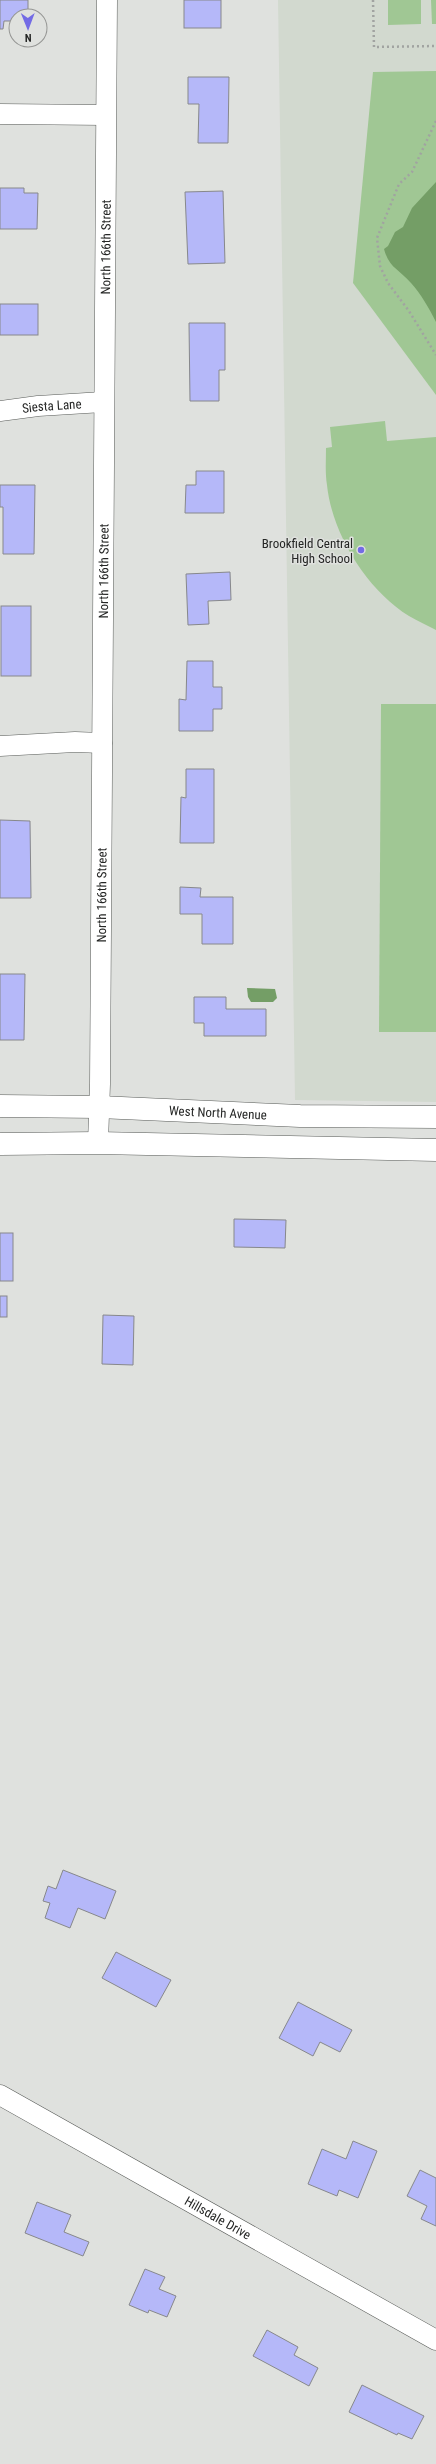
<svg xmlns="http://www.w3.org/2000/svg" width="436" height="2464" font-family="'Roboto Condensed',sans-serif">
<style>
.built{fill:#d2d9cf}
.green{fill:#a0c794}
.water{fill:#749e66}
.building{fill:#b5b8f9;stroke:#87888b}
.lines{fill:none;stroke-linecap:round;stroke-linejoin:round}
.minor-casing{stroke:#585b58;stroke-width:21}
.major-casing{stroke:#585b58;stroke-width:23}
.path{stroke:#a1a3a1;stroke-width:2.5;stroke-dasharray:2 3;stroke-linecap:butt}
.minor{stroke:#fff;stroke-width:20}
.major{stroke:#fff;stroke-width:22}
.poi-dot{fill:#736be5;stroke:#dfe1de;stroke-width:1.5}
.labels{text-anchor:middle;dominant-baseline:central;stroke-width:3;stroke-linejoin:round;paint-order:stroke}
.street-label{font-size:13px;fill:#252625;stroke:#dfe1de}
.poi-label{font-size:13px;fill:#252625;stroke:#dfe1de;text-anchor:end}
</style>
<rect width="100%" height="100%" fill="#dfe1de"/>
<polygon class="built" points="278,0 436,0 436,1102 295,1100"/>
<g class="green">
<polygon points="388,0 421,0 421,24 388,25"/>
<polygon points="431,0 436,0 436,24 432,24"/>
<polygon points="436,71 436,395 353,283 373,72"/>
<path d="M385,421L387,441L436,437V630C427,625 417,621 409,616C367,590 332,534 327,485C325,473 326,460 326,448L332,447L330,427Z"/>
<polygon points="381,704 436,704 436,1032 379,1032"/>
</g>
<g class="water">
<path d="M436,182V322C429,308 421,294 411,283C399,269 389,268 384,249L388,246L395,232L403,227L412,208Z"/>
<polygon points="247,988 275,989 277,998 273,1002 251,1002 248,997"/>
</g>
<g class="building">
<polygon points="0,0 28,0 28,16 16,16 16,21 4,21 3,29 0,29"/>
<rect x="184" y="0" width="37" height="28"/>
<polygon points="188,77 229,77 228,143 198,143 199,104 188,104"/>
<polygon points="0,188 24,188 24,193 38,193 37,229 0,229"/>
<polygon points="223,191 225,263 188,264 185,192"/>
<rect x="0" y="304" width="38" height="31"/>
<polygon points="189,323 225,323 225,370 219,370 219,401 190,401"/>
<polygon points="196,471 224,471 224,513 185,513 186,485 196,485"/>
<polygon points="0,485 35,485 34,554 3,554 3,507 0,507"/>
<polygon points="230,572 231,600 208,601 209,624 188,625 186,574"/>
<rect x="1" y="606" width="30" height="70"/>
<polygon points="187,661 213,661 213,687 222,687 222,709 213,709 213,731 179,731 179,699 186,700"/>
<polygon points="186,769 214,769 214,843 180,843 181,797 186,798"/>
<polygon points="0,820 30,821 31,898 0,898"/>
<polygon points="180,887 201,888 200,897 233,897 233,944 202,944 202,914 180,914"/>
<polygon points="0,974 25,974 24,1040 0,1040"/>
<polygon points="194,997 226,997 226,1009 266,1009 266,1036 204,1036 204,1023 194,1023"/>
<polygon points="234,1219 286,1220 285,1248 234,1247"/>
<rect x="0" y="1233" width="13" height="48"/>
<rect x="0" y="1296" width="7" height="21"/>
<polygon points="103,1315 134,1316 133,1365 102,1364"/>
<polygon points="63,1870 116,1891 105,1919 78,1908 70,1928 45,1918 50,1903 43,1901 48,1886 56,1889"/>
<polygon points="116,1952 171,1980 156,2007 102,1978"/>
<polygon points="298,2002 352,2030 340,2052 320,2042 313,2056 279,2038"/>
<polygon points="353,2141 377,2151 358,2198 339,2190 337,2196 308,2184 322,2149 346,2159"/>
<polygon points="420,2170 436,2178 436,2226 421,2219 427,2206 407,2196"/>
<polygon points="37,2202 71,2215 64,2232 89,2242 83,2256 25,2233"/>
<polygon points="145,2269 165,2277 159,2289 176,2296 167,2317 149,2310 148,2313 129,2305"/>
<polygon points="267,2330 298,2347 294,2355 318,2368 309,2386 253,2356"/>
<polygon points="362,2385 424,2416 412,2439 398,2433 397,2435 349,2412"/>
</g>
<g class="lines">
<g class="minor-casing">
<g id="minor">
<polyline points="0,114 105,115"/>
<path id="s1" d="M0,411L38,406L103,402"/>
<polyline points="0,746 75,742 102,743"/>
<path id="s2" d="M98,1143L100,1084L107,0"/>
<path id="s3" d="M0,2095L436,2340"/>
</g>
</g>
<g class="major-casing">
<g id="major">
<path id="s4" d="M0,1106L99,1107L300,1116L436,1117"/>
<polyline points="0,1144 98,1143 436,1150"/>
</g>
</g>
<g class="path">
<polyline points="373,0 374,47 436,46"/>
<polyline points="436,121 412,172 399,184 377,238 380,266 388,283 409,311 436,355"/>
</g>
<use href="#minor" class="minor"/>
<use href="#major" class="major"/>
</g>
<circle class="poi-dot" cx="361" cy="550" r="4"/>
<g class="labels">
<g class="street-label">
<text stroke="none"><textPath href="#s2" startOffset="896">North 166th Street</textPath></text>
<text stroke="none"><textPath href="#s1" startOffset="52">Siesta Lane</textPath></text>
<text stroke="none"><textPath href="#s2" startOffset="572">North 166th Street</textPath></text>
<text stroke="none"><textPath href="#s2" startOffset="248">North 166th Street</textPath></text>
<text stroke="none"><textPath href="#s4" startOffset="218">West North Avenue</textPath></text>
<text stroke="none"><textPath href="#s3" startOffset="250">Hillsdale Drive</textPath></text>
</g>
<g class="poi-label">
<text x="353" y="543">Brookfield Central<tspan x="353" dy="15">High School</tspan></text>
</g>
</g>
<g transform="translate(28 28) rotate(179)"><circle r="19" fill="#dfe1de" stroke="#959694"/>
<path d="M0-3L7 15L0 10L-7 15Z" fill="#736be5"/>
<text y="-6" font-size="11" font-weight="bold" text-anchor="middle" fill="#252625">N</text>
</g>
</svg>
